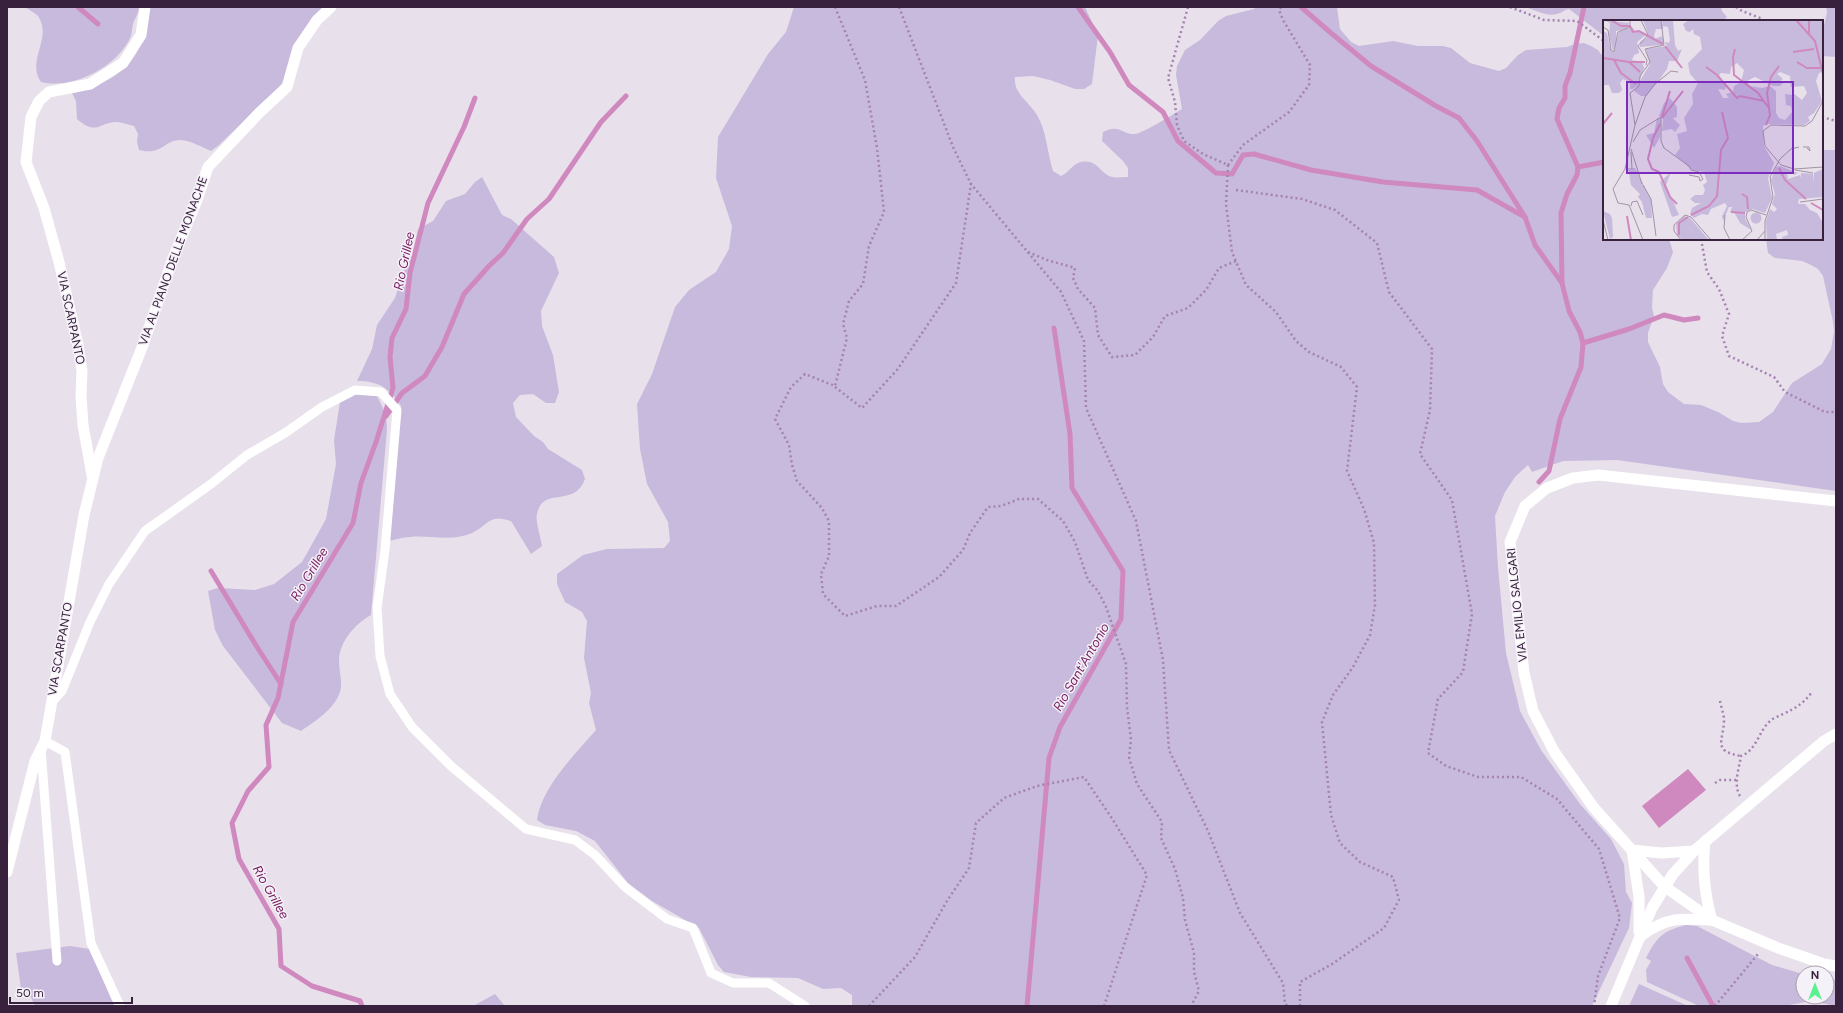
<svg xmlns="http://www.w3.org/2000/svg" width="1843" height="1013" font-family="Figtree,sans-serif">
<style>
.green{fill:#c7badd}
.water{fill:#d089be}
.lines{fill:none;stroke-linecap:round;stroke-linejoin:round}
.stream{stroke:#d089be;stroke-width:5}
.path{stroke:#a582af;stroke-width:2.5;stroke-dasharray:2 3;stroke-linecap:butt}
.service{stroke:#fff;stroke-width:9}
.minor{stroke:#fff;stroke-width:11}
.labels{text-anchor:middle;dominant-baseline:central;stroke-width:3;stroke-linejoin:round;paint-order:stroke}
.street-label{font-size:12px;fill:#38213c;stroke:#f5f1f8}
.water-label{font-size:13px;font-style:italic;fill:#771c5e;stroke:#f5f1f8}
.inset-river{fill:none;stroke:#d089be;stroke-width:2}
.inset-road{fill:none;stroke:#a294a5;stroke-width:1}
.view{fill:#7b2cbf;fill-opacity:0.15;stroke:#7b2cbf;stroke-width:2}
.inset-edge{fill:none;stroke:#38213c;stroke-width:2}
</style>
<rect width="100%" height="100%" fill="#e8e1eb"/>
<g class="green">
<path d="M25,7H139C139,14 135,17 133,24C132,28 132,32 131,36C118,67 72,90 41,82C26,60 53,38 38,16C35,13 29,10 25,7Z"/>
<path d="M150,7H328L294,44L283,83L219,145L211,151C202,147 191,141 181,140C163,140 163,156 139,150L137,142L138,134L134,126C129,125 124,123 118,122C100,121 97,137 77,119L76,101L72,93C122,81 144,59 150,7Z"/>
<path d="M794,7H1085L1098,35L1092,84L1084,89H1075L1050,80L1033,76L1015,77C1013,93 1029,102 1037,115C1047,132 1047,153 1053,171L1061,176C1070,172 1072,164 1081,162C1098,159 1099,173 1112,177C1117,178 1122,177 1128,177V168L1123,161L1102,141L1103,132C1120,123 1122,135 1135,134C1141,134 1174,114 1182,109L1176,75L1177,66L1185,50L1200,40L1218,21L1226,16L1254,9L1256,7H1337L1340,29L1351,42L1359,46L1393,41L1418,46H1443L1451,48L1470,63L1499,71L1506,68L1518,55L1526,50L1567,47L1575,44L1584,43L1591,46L1598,50L1604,58V239H1669L1673,252L1667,268L1653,290L1652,308L1654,316L1648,333V342L1660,367L1663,384L1668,392L1684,404L1701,405L1718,412L1733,421L1741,423L1759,422L1773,412L1792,383L1822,364L1831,349L1834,331L1833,322L1823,276L1818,269L1811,265L1802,261L1775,258L1768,253L1766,239H1822V150H1836V491L1617,460L1563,461L1532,472L1528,465L1515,477L1505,492L1495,516L1498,567L1506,653L1520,711L1541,750L1580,804L1611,839L1624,864L1626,892L1632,903L1629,928L1592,1006H852V995L841,988L823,989L798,978L751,977L724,972L718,965L699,928L652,901L628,883L595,841L576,831L545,825L537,820C541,788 575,754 596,730L589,703L591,693L584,658L587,621L582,612L565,602L557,584V574L583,555L607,549L664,548L670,541L668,522L647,484L640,449L637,404L652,374L675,307L689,290L716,272L729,249L732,226L716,178L718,137L768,54L786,32Z"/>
<path d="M1525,7H1721L1722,11L1727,17L1724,20L1705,21H1604V36L1569,9C1564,10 1562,13 1557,14C1547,17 1535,10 1525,7Z"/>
<polygon points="1826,7 1836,7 1836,57 1822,56 1822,33 1827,13"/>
<path d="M482,177L502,215L511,219L554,257L559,273L541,311L542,326L553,355L559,392L555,403H546L533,394L520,395L513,403L516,417L534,436L543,442L548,449L582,470L585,479C574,509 543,485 537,514C535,521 541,538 542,546L531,554L511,521C488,514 489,525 472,533C452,542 430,535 410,537C403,537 395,540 388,541L401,406C389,388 379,381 357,381L372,349L377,325L395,298L404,270L412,256L418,229L433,221L446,201L465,194L475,182Z"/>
<path d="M355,394L377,396L386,414L387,429L371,615C355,624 339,642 339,661C339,672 343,682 340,692C334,710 315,721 301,731L282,723L223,646L215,630L208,591L218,588L255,590L274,584L302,562L326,519L336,464L334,440L340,402Z"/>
<path d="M1686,925L1697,926L1772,965L1803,974V997H1827V979L1836,980V1006L1811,1001L1784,1006H1699L1647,982L1646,970L1651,961L1646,958C1657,937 1662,931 1686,925Z"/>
<polygon points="70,946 90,949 114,1006 35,1006 28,991 21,989 16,953"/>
<polygon points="1639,984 1688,1006 1629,1006"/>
<polygon points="495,994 505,1006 473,1006"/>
</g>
<polygon class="water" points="1688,769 1706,790 1659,828 1642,806"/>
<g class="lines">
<g class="stream">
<polyline points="78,7 98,24"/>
<polyline points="1078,7 1110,52 1129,85 1163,112 1178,141 1216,173 1232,174 1243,155 1254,154 1311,170 1383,182 1477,190 1525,217"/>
<polyline points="1301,7 1331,33 1371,66 1436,106 1459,118 1477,141 1525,217 1535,245 1562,283"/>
<polyline points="1578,167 1604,162"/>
<polyline points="1583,343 1629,329 1664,315 1684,320 1698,318"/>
<polyline points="386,416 402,393 425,376 442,347 464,294 489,266 503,253 527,219 549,199 601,122 626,96"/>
<polyline points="1539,482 1549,471 1560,419 1581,367 1583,343 1580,332 1569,311 1562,283 1561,213 1567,194 1577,175 1578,167 1557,119 1559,108 1565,98 1565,86 1570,73 1584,7"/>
<polyline points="211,571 257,647 281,684"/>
<polyline points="1687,958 1713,1006"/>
<polyline points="362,1006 360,1001 312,986 281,966 279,929 239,859 232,823 248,791 269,767 266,725 278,698 293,622 353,523 361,483 376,442 393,388 390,357 392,338 406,309 410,273 428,203 464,127 475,98"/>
<polyline points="1027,1006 1049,758 1060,727 1121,619 1123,571 1072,488 1070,434 1054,328"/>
</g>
<g class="path">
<polyline points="835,7 865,80 877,148 884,212 869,246 863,284 849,301 843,324 847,338 835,386 805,374 791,387 775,419 789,445 792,465 797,481 822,508 829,521 829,556 821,574 823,594 845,616 877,606 896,606 939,577 963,550 970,533 988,507 1001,506 1019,499 1038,499 1063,521 1075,542 1088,580 1098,591 1106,607 1126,664 1127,707 1131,740 1129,757 1137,784 1162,822 1161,838 1175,869 1183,898 1185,920 1194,953 1194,972 1199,991 1191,1006"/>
<polyline points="899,7 953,147 971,184 1061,292 1084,341 1086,408 1136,521 1163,660 1169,750 1208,831 1240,913 1283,983 1285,1004 1288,1006"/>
<polyline points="1188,7 1168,78 1175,102 1177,125 1184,141 1203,154 1228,165"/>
<polyline points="1510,7 1544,20 1577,21 1604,41"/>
<polyline points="1736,7 1742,11 1763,19 1763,21"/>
<polyline points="1822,117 1836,121"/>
<polyline points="1228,165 1226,204 1232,252 1246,285 1276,312 1296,341 1309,352 1341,367 1357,387 1347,471 1364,509 1374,543 1375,605 1370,635 1353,667 1333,695 1322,722 1331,815 1340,843 1360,862 1393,877 1399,900 1384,928 1332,964 1300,982 1300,1006"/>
<polyline points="1228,165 1243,145 1289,112 1309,85 1310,65 1283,20 1279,10 1281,7"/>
<polyline points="1236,190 1302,199 1335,210 1377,243 1389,292 1432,349 1430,410 1420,454 1452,500 1472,614 1463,672 1438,699 1428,753 1446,766 1478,777 1521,777 1557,799 1599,849 1620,918 1598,976 1594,1006"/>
<polyline points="1701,239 1707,272 1719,289 1729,314 1722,336 1729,356 1774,377 1785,392 1825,412 1836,412"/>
<polyline points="1028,252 1047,260 1075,268 1073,278 1078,289 1095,308 1098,335 1112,357 1135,355 1153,337 1165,316 1188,308 1206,290 1219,268 1236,261"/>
<polyline points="835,387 862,408 897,370 956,283 971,184"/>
<path d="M1720,701C1721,707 1724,714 1724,720C1724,740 1711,751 1741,756"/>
<polyline points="1715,783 1720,780 1737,780"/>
<path d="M1740,796C1733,784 1739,769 1741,756C1757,750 1758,732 1770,721C1773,718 1779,716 1783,714C1796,708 1804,703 1812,692"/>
<polyline points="869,1006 915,957 947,901 969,868 976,823 1004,798 1037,786 1084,777 1111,817 1147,875 1104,1006"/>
<polyline points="1715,1006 1758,954"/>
</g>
<g class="service">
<polyline points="51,703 62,691 90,622 109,584 145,531 211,484 247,455 285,433 322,407 355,390 381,392 397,410 385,550 377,608 380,656 390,694 412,727 451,766 526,829 575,840 595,855 625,887 667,919 693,928 711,973 733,983 769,983 805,1006"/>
<polyline points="45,741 65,752 91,943 120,1006"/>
<polyline points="41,749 57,961"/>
</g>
<g class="minor">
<polyline points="92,475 83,425 81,396 82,371 78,345 59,262 44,208 26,162 31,117 39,101 49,92 90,84 123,63 141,35 145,7"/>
<polyline points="1836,501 1598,475 1573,478 1547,488 1525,506 1510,542 1524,673 1533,711 1555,753 1594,808 1664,886 1712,920 1778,948 1824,964 1836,966"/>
<path d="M1705,841C1702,869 1704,893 1712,920"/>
<polyline points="1632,850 1639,897 1639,932"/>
<polyline points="1632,850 1661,853 1694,851"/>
<polyline points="7,872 35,761 45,741 84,515 98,458 143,345 173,258 197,200 208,167 259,113 287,87 298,48 317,20 331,7"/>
<path d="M1641,936C1666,917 1680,918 1711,920"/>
<polyline points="1611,1006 1652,908 1673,874 1694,851 1824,741 1836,734"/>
</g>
</g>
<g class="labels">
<g class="street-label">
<text transform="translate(173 261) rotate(-70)">VIA AL PIANO DELLE MONACHE</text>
<text transform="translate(71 318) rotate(78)">VIA SCARPANTO</text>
<text transform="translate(1517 605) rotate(-96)">VIA EMILIO SALGARI</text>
<text transform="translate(60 649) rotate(-80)">VIA SCARPANTO</text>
</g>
<g class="water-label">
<text transform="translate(404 261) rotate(-78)">Rio Grillee</text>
<text transform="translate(309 574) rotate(-59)">Rio Grillee</text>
<text transform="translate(1081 667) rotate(-60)">Rio Sant'Antonio</text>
<text transform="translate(271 892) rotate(60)">Rio Grillee</text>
</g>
</g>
<g transform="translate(1603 20)">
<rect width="220" height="220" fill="#e8e1eb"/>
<path d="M0,0L26,3L24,9L13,11L14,21L10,31L6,15L7,3ZM40,0H58L60,6L59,0H70L72,25L75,31L79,29L74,41H66L64,49L56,60L43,76H38L31,71L47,44L43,29L64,26L62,22L66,23L67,20L65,7L60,6V9H53L51,16L52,19L59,16L61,23L59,25L37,27V22L46,16ZM86,0H220V51L216,53L213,61L219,81L211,93L205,97L207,101L201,105L165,104L160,106L161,126L171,143L165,158L169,178L162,193L149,189L142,192V198L148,210L137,203L131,192H127L129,187H126L120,201L119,196L124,186L122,183L108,189L105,195L99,194L91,198L87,194L89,188L98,183H92L87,179L92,175H100L102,170L100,165L104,162L101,152L89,150L72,135L77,128L74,114L84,111L81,98L90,84L89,74L95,63L87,54L85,43L99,29L97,17L91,14L90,9L87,12L83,11L80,4ZM134,43L141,50L138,62L131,66L130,72L123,74L126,78H120L115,69L122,70L123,66L116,55L118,53L127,54L128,47ZM177,52L187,56L188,67L201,66L204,73L199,80L190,73L189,75L182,74L183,85L188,86L189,92L182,100L176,98L173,93V71L167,66L159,68L146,66L144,61L152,57L170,66H177L180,63L178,60L180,59L174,54ZM29,7L32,11L44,14L34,22L36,33L31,35L29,40L39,42L41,48L35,65L30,69H27V63L20,59L17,63L19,70L16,73H9L6,65H0V11L4,13L7,28L11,33L16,12ZM67,78L74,87V97L70,98L77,105L72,112L69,109L59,111L60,99L56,96L61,83ZM54,98H58L57,117L51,128L43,115L51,113ZM177,146L195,153L191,155L189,153H184L185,159L197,155L198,158V153L210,154L211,162V153L220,149V177L196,179L195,182L196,184H202L207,190L214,193L220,203V220H180L179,217L185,215L184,210L173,214L174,219L164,220L163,201L167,189L171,192L174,189L169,184L172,174L168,160L173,147ZM25,148H32L48,179L49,198H43L39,182L35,177L37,174L28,165ZM68,152L63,165L76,195L69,197L57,162ZM0,191L7,194L9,198L10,217L7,219ZM147.5 198a5.5 5.5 0 1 1 11 0a5.5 5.5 0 1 1-11 0ZM81,196L87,198L106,220H80L74,215L73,204Z" fill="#c7badd" fill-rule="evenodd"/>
<path class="inset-river" d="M8,0L18,6H27L30,12L36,11L60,24M193,0L212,21L220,54M206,15V0M62,26L79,48M132,29L130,37L131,55L155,73L165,87M190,32L211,29M0,38L26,42L37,52M11,40L18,53L33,64M26,42H42M194,42L204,48H219M103,47L114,55L134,78L137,76L161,81M59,97L67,71M59,98L80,71M0,104L9,93M57,104L50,118L45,139L49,149L56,152L67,177L74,184M163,105L167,95L164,73L168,57L176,46M176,148L182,160L203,179M139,174L144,177L145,189M208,183L220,190M128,192L142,193M88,195L106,186L114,176L118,130L125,118L119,92M24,196L28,220M76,215V203L85,197"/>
<path class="inset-road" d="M38,0L45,15L35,26L44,40L43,45M0,7L5,10L8,30L11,32L15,12L27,7V0M220,81L209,101L202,106L168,105L160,111L162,126L178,145L191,149L220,147M32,105L42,77L52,64L68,51L75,52M30,122L37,110L58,97V121L61,128L86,146L88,150L96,152L100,159L97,161L96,157L86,155M200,127H206L207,131L204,128M28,129L39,164M28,132L29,149M192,150L210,153M40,165L48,179L53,216M197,182L220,179M28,186L29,182L34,181L40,195M122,195L121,208L127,220M0,200L5,220M40,220L26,185L15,183L10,169L22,149L32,105L27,73L36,66L37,56L47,42L42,29L61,25L58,0M78,220L71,211V205L82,195L88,197L108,220M139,220L149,211L143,197L144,192L148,190L163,195M154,220L162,211M162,220V201L170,177L167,157L177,139L188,129L196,127"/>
<path class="view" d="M24,62H190V153H24Z"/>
<rect width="220" height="220" class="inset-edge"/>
</g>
<rect width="1843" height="1013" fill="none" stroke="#38213c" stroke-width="16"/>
<g transform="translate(1815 985)"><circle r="19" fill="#f5f1f8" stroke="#a99ead"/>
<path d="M0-3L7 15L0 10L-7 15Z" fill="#5af18e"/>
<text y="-6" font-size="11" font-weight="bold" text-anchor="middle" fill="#38213c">N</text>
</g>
<path d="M10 997v6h122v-6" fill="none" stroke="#38213c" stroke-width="2"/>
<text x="16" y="997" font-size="12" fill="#38213c" stroke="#f5f1f8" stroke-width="3" paint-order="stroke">50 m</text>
</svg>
